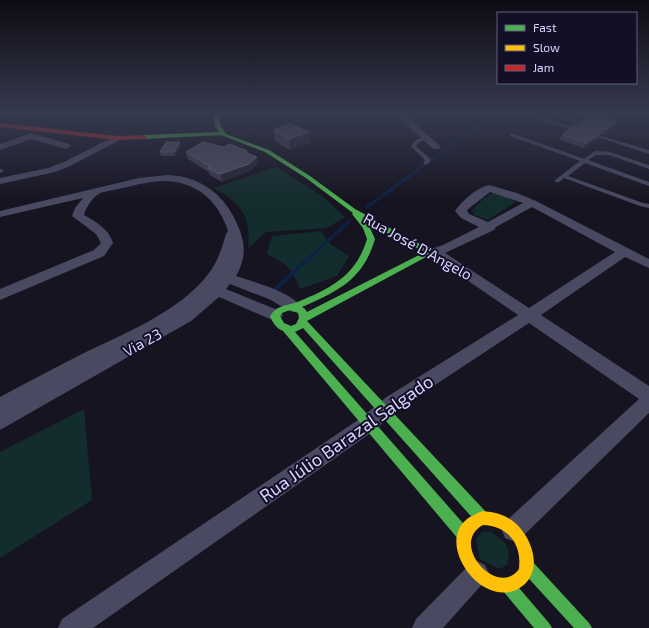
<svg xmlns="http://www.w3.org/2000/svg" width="649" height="628" font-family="'Exo 2',sans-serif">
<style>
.green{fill:#132c2d}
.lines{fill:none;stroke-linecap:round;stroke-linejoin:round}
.stream-far2{stroke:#0d2144;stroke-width:2.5}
.stream-far1{stroke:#0d2144;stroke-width:3}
.stream{stroke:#0d2144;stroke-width:4}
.lane{fill:#4a4962;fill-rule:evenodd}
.street{fill:#4a4962;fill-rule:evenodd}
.fast{fill:#4caf50;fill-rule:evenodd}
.slow{fill:#ffc107;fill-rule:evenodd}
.jam{fill:#c62828;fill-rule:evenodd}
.wall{fill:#403d50}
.shaded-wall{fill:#282635}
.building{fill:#504e63;stroke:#66637b}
.labels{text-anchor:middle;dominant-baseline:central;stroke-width:4;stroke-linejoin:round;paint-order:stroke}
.street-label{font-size:15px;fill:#d9d4ff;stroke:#130f26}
.near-street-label{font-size:18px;fill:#d9d4ff;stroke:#130f26}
</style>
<rect width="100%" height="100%" fill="#161421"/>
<g class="green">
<path d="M276,167L322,196L345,217L327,228L266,232L248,249C251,216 242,204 214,188Z"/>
<polygon points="493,193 506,196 516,202 488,220 474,215 472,210 484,198"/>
<path d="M321,231L330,244L349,256L337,276L300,289C292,268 287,264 267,254L272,236Z"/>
<polygon points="84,409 92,500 0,558 0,452"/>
<path d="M482,532H491C505,543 513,546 507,565L499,569L480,559L476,539Z"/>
</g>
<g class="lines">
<polyline class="stream-far2" points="409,176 495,114"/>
<g class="stream-far1">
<polyline points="367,207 411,175"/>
<polyline points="314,254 349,221"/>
</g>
<polyline class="stream" points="274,290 315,253"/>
<g class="lane">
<polygon points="547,114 555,114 585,123 583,124"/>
<polygon points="537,117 541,117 577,129 573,130 537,119"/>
<polygon points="510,134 514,134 584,159 595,151 610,152 649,165 649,169 609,155 596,155 588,160 649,182 649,186 585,163 568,176 643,203 649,204 649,208 640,206 564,178 559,182 555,182 555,180 580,161 510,136"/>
<polygon points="598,135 649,150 649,154 598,137"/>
<path d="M424,137L428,138L420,142L416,146L430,159L431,161L426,165L423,163L425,161C422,155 415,152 411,146L416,140Z"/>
<polygon points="0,169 3,170 4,171 0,173"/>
</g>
<g class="street">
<polygon points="395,114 404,114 439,145 441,147 439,149 433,149"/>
<polygon points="31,133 69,144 71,146 66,149 31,139 0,150 0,144"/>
<polygon points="117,135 121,138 120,140 70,166 55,172 0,184 0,178 48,168 64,162"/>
<path d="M168,175C201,176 226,196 238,226C246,245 246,258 236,276C251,281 294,293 301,307L299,311L294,312L289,311L271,300L230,284L226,289L280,311L283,315L280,319L275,321L270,319L219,297L191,321L0,430V397C28,382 56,367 84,353C125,333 181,311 209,273C218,261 222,248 226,234L228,231C221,210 209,193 187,185C166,176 140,184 118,189C113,190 106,191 100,193C93,197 86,207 84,215C96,222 109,229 113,243L104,256L0,300V289L94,250L101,243L96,234L72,216L75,208L83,198L0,217V211L139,178Z"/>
<path d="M489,185L517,193L536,201L649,259V268L625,257L541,315L649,386V413L521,538L513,541L505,538L502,530L505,522L639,399L529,323L397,410L375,430L93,628H58L62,619L361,418L385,398L518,315L439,261L428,256L427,253L428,250L443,245L479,227L461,218L455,211C463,200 476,188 489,185ZM490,192L523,203L488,222L469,214L467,210ZM532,207L615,252L529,308L445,253L494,230L496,227Z"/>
<polygon points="477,561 485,565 489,573 485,581 443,628 412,628 416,619 469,565"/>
</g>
<g class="fast">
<path d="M214,114H218L221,126L226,134L269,150L310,176L355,209L399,233L437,253L436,255L426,257L307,321L487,513L489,518L487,523L482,525L477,523L303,328L295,332L469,530L471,535L469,540L464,542L459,540L283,331C276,328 273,323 270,316C276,306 284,306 294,303C300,302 307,297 314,295C341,282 358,269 367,239L363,228L352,214L353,213L306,178L265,152L221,135L144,139L141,137L144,135L219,132L215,126ZM362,218L393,237L425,252L307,312L305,309L302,307C338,291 363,280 375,239L370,228ZM290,310L298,313L299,318L296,324L291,326L284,323L280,316L282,313Z"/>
<polygon points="526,558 531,560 589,623 592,628 574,628 521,570 519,565 521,560"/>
<polygon points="508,579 513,581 549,623 552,628 534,628 503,591 501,586 503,581"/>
</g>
<path class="slow" d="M482,511C491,512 500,513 508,518C525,527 539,554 532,573C529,581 524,586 516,590C479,606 437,544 466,520C470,516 477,514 482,511ZM483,525C508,526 522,544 519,569C498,599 448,544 483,525Z"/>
<polygon class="jam" points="0,123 117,136 144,135 147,137 144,139 117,140 0,127"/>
</g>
<g class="wall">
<polygon points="587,117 615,126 603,135 600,134 598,139 584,148 560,140 562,135 577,126 579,123 586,120"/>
<polygon points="274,130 310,143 290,150 275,141"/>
<polygon points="181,146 175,156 161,156 160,152"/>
<polygon points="223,147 247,152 258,164 250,171 222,182 210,175 209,172 188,159 186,152"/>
</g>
<g class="shaded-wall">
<polygon points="617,122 615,126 603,135 605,130"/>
<polygon points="309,132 310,143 290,150 289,139"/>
<polygon points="600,134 598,139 584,148 586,143"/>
<polygon points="180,142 181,146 175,156 174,152"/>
<polygon points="257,157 258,164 250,171 222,182 220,174"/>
</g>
<g class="building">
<polygon points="592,114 617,122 605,130 599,129 600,134 586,143 562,135 573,126 579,126 580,124 579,123 582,120 588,120 587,117"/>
<polygon points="290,124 309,132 289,139 274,130"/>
<polygon points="166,142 180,142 174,152 160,152"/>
<polygon points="203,142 223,147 230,144 247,151 245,152 257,157 249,164 220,174 208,168 211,167 186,152"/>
</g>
<linearGradient id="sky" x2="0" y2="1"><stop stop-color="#0c0b12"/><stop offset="0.56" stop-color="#363a4e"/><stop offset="1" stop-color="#363a4e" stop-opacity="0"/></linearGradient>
<rect width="649" height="202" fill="url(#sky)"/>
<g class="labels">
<g class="street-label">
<text transform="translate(418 246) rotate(29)">Rua José D'Angelo</text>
<text transform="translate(142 342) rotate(-29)">Via 23</text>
</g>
<g class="near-street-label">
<text transform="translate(346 438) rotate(-35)">Rua Júlio Barazal Salgado</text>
</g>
</g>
<rect x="497" y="12" width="140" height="72" fill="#130f26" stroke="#625e7d"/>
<rect x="505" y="25" width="20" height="6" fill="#4caf50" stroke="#625e7d"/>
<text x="533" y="32" font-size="12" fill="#d9d4ff">Fast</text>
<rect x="505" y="45" width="20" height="6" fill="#ffc107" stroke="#625e7d"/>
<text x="533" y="52" font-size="12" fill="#d9d4ff">Slow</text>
<rect x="505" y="65" width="20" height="6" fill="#c62828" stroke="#625e7d"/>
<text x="533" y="72" font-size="12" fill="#d9d4ff">Jam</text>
</svg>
